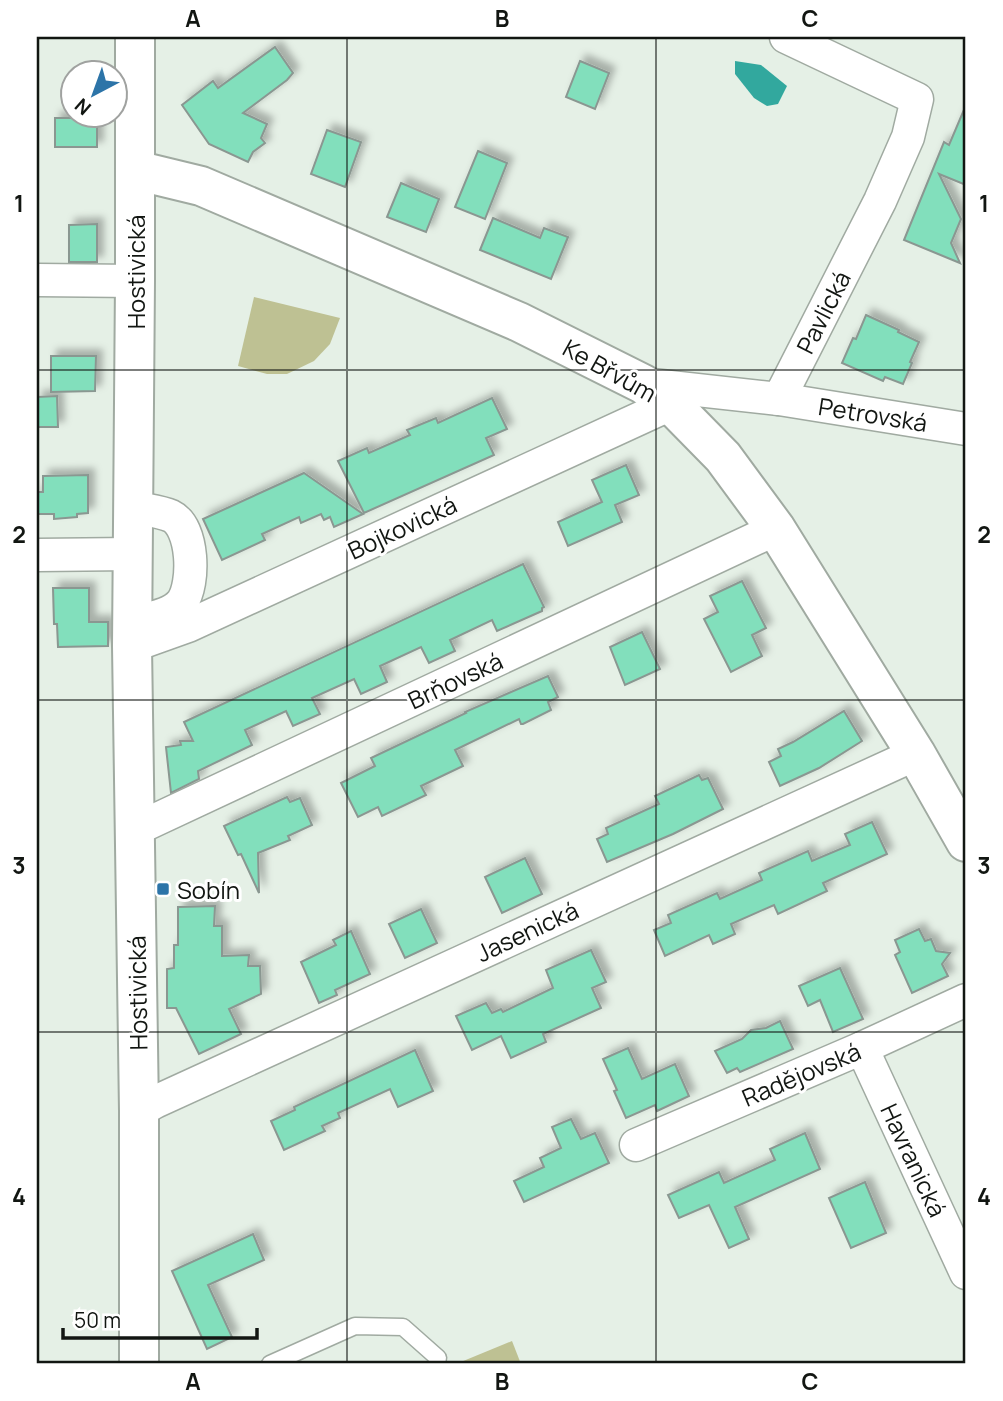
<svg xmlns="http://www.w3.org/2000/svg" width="1003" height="1401" font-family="Manrope,sans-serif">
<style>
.green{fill:#bec193}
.water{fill:#32a89e}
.building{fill:#82dfbc;stroke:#8a9791;stroke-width:2;filter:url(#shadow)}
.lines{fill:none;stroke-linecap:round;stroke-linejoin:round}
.service-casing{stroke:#a0aaa1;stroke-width:19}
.minor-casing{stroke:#a0aaa1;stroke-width:35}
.tertiary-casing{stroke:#a0aaa1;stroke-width:42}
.service{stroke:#fff;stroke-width:16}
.minor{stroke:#fff;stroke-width:32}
.tertiary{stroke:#fff;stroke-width:38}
.grid{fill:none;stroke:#121612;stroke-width:2;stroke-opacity:0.55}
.poi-dot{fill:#2c74a8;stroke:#fff;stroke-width:2.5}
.labels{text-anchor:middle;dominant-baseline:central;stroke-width:6;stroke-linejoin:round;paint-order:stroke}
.street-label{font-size:24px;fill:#121612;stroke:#fff}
.poi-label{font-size:24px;fill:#121612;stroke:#fff;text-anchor:start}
.neatline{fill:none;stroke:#121612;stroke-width:2.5}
.grid-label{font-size:23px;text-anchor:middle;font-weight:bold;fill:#121612}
</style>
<defs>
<filter id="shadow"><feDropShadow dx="6" dy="-6" stdDeviation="3.5" flood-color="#0004"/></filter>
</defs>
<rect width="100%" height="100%" fill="#e5f0e6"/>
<g class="green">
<polygon points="254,297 340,318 330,344 314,361 287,374 267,374 238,366"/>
<polygon points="512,1341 521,1364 456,1364"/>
</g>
<polygon class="water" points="735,61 761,65 787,86 778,104 767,106 754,98 735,74"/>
<g class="building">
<polygon points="275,47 293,73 287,80 243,113 267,124 261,138 265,143 253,152 248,162 209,144 182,105 213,81 218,88"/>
<polygon points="580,61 609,73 595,109 566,97"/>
<polygon points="966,105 966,185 939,174 961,219 951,243 960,263 904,240 944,142 949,145"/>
<rect x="55" y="118" width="42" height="29"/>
<polygon points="327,130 361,142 345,187 311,174"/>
<polygon points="478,151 507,163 485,219 455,207"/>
<polygon points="401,183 439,199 426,232 387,217"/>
<polygon points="493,218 540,238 544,228 568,237 551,279 480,250"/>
<polygon points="97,224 97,262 69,262 69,225"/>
<polygon points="866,315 899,330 898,332 919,342 910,362 912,363 903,384 885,377 883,381 842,363 853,338 856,339"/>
<polygon points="51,356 96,356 95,391 51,392"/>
<polygon points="57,396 58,427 37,427 37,397"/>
<polygon points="492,398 507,429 486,438 494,455 364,513 338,461 367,448 369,453 410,435 407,430 436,418 438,423"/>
<polygon points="626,465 639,495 615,505 622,522 568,546 558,522 602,502 592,480"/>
<polygon points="304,473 363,514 334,527 330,517 324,520 321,514 301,523 299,517 262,534 265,540 222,560 203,519"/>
<polygon points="88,475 88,513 77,514 77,517 54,519 54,514 37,514 37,492 43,492 43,476"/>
<polygon points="523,564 544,607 542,608 542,611 497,631 492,620 450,640 455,651 429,663 421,647 380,666 387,682 361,694 354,679 312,698 320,714 293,726 286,711 245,730 252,745 198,771 199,779 171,793 166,747 181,745 180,741 193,741 184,722"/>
<polygon points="742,581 766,628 752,635 762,656 731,672 704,619 718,612 710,596"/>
<polygon points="53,588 89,588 89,622 108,622 108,646 58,647 57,624 54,624"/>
<polygon points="642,632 660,669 625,685 610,647"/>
<polygon points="548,676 558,697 548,702 551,710 523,724 521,724 519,719 455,750 463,766 421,786 426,795 382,816 378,807 358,817 341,783 375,766 371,758 466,713 465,712"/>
<polygon points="844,711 862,741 819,768 780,786 769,762 781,756 778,749 793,742"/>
<polygon points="699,775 702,780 708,778 723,809 673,834 607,862 597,839 608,834 606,828 659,804 655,796"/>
<polygon points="287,797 290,802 300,798 312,825 288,836 290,840 258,853 259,893 241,854 238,855 224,826"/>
<polygon points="872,822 887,854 823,883 827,891 778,914 774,905 731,924 735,934 713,944 709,935 665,956 654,930 671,923 668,915 717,893 720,899 762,880 759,873 808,851 812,861 850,845 845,834"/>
<polygon points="525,858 542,894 502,913 485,877"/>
<polygon points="215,906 214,926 222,926 222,956 249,955 248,966 260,966 261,994 229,1009 241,1034 199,1054 176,1008 167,1008 167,969 174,968 174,945 178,945 178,907"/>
<polygon points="421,909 437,943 405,958 389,924"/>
<polygon points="919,929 925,941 931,939 936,951 950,953 942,964 948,976 912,993 895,955 900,952 895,940"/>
<polygon points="351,931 370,974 335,990 337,995 319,1003 301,962 336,945 333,940"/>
<polygon points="591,950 606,982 592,988 601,1008 543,1034 546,1042 511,1058 501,1036 472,1050 456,1016 486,1003 492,1013 501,1009 503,1012 553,988 546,970"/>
<polygon points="840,968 863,1019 833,1032 820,1000 808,1006 799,986"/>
<polygon points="780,1021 793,1049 740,1072 737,1068 727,1073 715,1051 742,1039 751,1030 766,1028"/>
<polygon points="628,1048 642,1079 675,1064 689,1096 657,1111 655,1105 626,1118 614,1091 617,1090 603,1059"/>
<polygon points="415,1050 433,1091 398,1107 390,1089 338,1113 340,1118 322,1126 325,1131 284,1150 271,1121 295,1110 294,1107"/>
<polygon points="571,1119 581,1139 595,1133 609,1163 524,1202 514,1181 544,1167 540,1158 561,1148 552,1127"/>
<polygon points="805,1133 820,1169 735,1207 749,1239 729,1248 709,1205 679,1218 668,1195 719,1172 724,1183 775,1160 770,1149"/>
<polygon points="865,1182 886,1233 851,1248 829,1198"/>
<polygon points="253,1234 264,1260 208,1285 232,1337 207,1349 172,1271"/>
</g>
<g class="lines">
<g class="service-casing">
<polyline id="service" points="270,1364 355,1326 403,1327 438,1358"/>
</g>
<g class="minor-casing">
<g id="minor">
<polyline points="37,280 135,281"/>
<polyline points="643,384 779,399 880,201 908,137 917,99 786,37"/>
<polyline points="779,399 966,429"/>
<path d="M133,507C145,510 160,511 171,516C194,527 195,584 182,602C172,615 151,618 137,621"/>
<polyline points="37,555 132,554"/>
<polyline points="132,646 188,626 671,404"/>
<polyline points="134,830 776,529"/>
<polyline points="862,1048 966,1273"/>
<polyline points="139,1111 155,1102 916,754"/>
<polyline points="636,1145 862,1048 966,1000"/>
</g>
</g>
<g class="tertiary-casing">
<g id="tertiary">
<polyline points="135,37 135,281 132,646 139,1111 139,1364"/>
<polyline points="135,170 201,186 519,322 643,384 671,404 723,457 776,529 916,754 966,842"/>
</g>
</g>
<use href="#service" class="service"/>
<use href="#minor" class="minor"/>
<use href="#tertiary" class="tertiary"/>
</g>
<path class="grid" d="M347,37V1364M656,37V1364M37,370H966M37,700H966M37,1032H966"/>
<rect class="poi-dot" x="156" y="882" width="14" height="14" rx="3.5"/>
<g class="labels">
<g class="street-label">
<text transform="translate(135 272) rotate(-90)">Hostivická</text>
<text transform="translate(823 312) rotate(-63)">Pavlická</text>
<text transform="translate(610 370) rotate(29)">Ke Břvům</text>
<text transform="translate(873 414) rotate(9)">Petrovská</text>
<text transform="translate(402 527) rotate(-25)">Bojkovická</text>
<text transform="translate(455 680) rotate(-25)">Brňovská</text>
<text transform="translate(527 931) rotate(-25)">Jasenická</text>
<text transform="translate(137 993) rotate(-91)">Hostivická</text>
<text transform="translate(801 1074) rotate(-23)">Radějovská</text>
<text transform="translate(914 1160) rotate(65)">Havranická</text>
</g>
<g class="poi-label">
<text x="177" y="889">Sobín</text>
</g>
</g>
<rect width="1003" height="1401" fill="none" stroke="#ffffff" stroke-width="77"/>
<g transform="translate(94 94) rotate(221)"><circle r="33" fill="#ffffff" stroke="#a0a2a0" stroke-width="2"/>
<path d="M0-5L12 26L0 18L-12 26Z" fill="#2c74a8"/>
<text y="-10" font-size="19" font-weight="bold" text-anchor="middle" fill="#121612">N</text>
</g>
<path d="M63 1328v10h194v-10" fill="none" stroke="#121612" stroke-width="3.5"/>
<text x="74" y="1328" font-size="21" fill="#121612" stroke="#ffffff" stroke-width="5" paint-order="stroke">50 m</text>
<rect x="38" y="38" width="926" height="1324" class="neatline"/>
<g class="grid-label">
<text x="193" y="27">A</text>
<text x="502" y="27">B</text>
<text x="810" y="27">C</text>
<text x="19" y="212">1</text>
<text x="984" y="212">1</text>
<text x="19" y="543">2</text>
<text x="984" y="543">2</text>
<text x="19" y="874">3</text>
<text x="984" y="874">3</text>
<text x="19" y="1205">4</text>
<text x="984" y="1205">4</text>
<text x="193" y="1390">A</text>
<text x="502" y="1390">B</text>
<text x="810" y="1390">C</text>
</g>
</svg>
